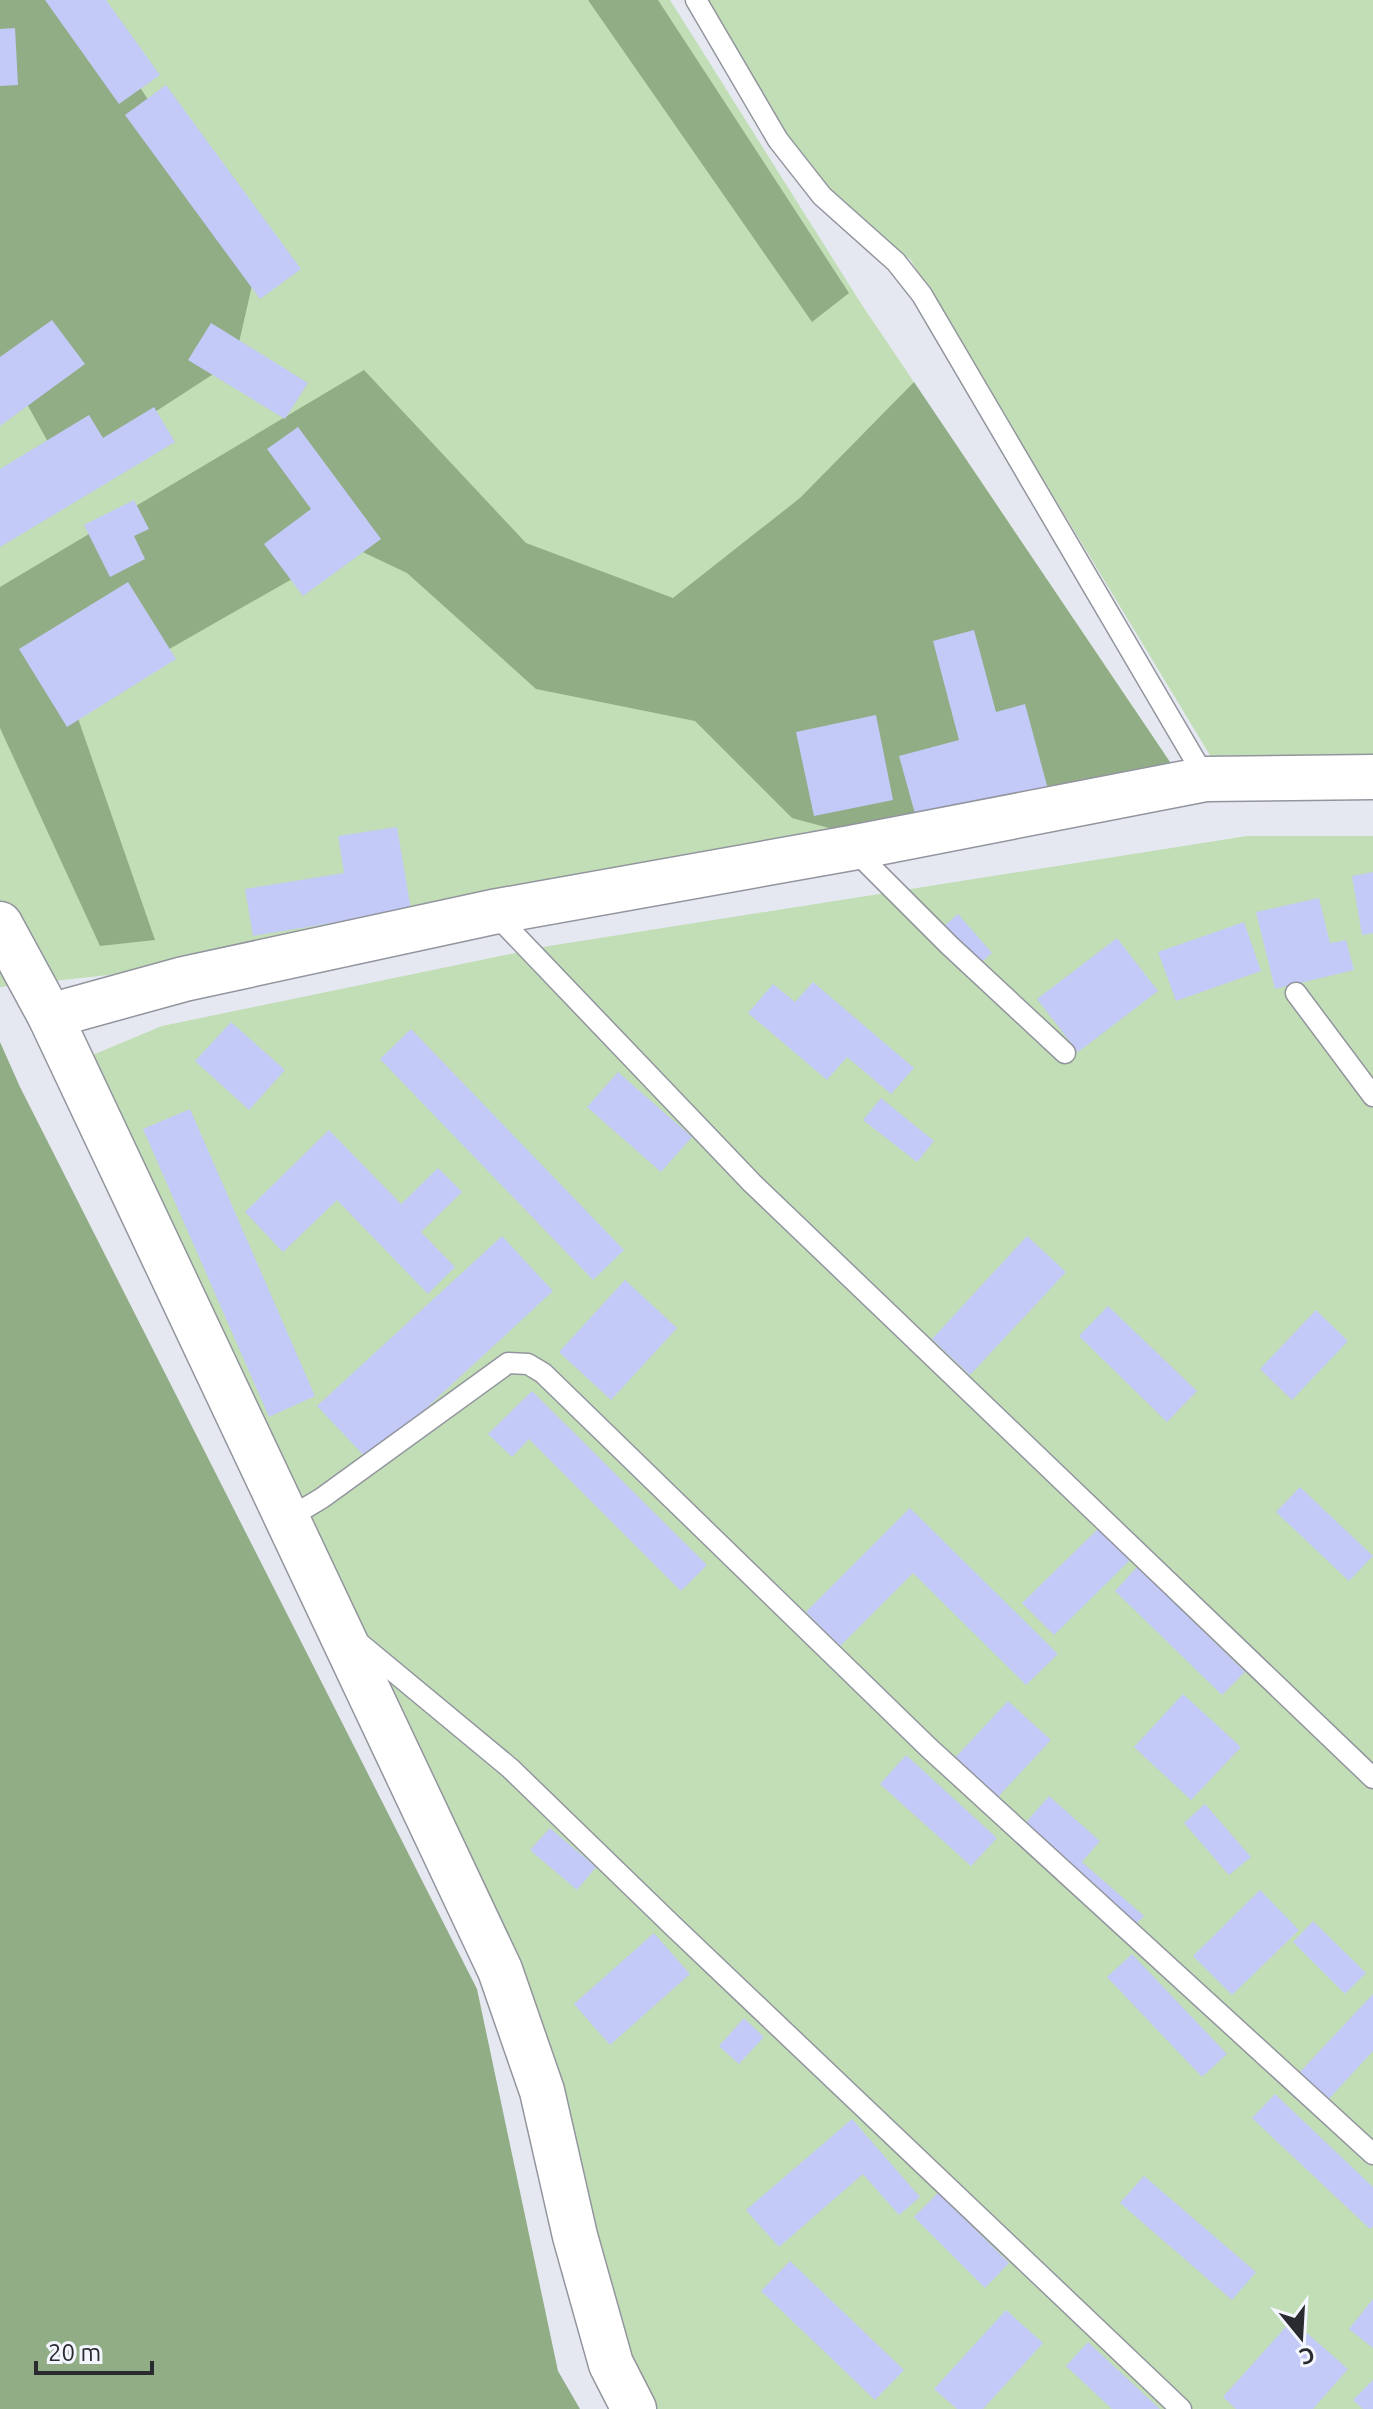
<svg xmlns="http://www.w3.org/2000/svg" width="1373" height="2409" font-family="Ubuntu,sans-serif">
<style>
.green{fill:#c1deb6}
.forest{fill:#91ad86}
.building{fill:#c4caf7}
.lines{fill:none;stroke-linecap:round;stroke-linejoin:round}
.service-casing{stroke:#93959e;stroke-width:23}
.tertiary-casing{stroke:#93959e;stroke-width:47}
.service{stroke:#fff;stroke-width:20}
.tertiary{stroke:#fff;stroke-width:44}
</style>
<rect width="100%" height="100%" fill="#e6e8f1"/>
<g class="green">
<polygon points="0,0 670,0 862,305 1172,765 126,973 0,987"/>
<polygon points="704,0 1373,0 1373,781 1231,790 910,259 826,213"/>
<polygon points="1247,836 1373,836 1373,2409 633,2409 547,2086 90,1056 162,1026 549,946"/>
</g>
<g class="forest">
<polygon points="0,0 84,0 256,268 235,360 64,471 17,386 0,388"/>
<polygon points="588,0 658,0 849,293 812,322"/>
<polygon points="364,370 526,543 673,598 800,498 914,382 1172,765 877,841 792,818 695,721 536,689 407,573 350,546 73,704 155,940 100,946 0,728 0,587"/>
<polygon points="0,1042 20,1087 477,1989 558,2371 580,2409 0,2409"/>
</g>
<g class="building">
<polygon points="45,0 106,0 160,75 119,104"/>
<polygon points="15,28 18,85 0,86 0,29"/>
<polygon points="166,85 301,269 260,299 125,115"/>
<polygon points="52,320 85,364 0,426 0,357"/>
<polygon points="211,323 308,383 285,419 188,360"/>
<polygon points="154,407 175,442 0,547 0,469 89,415 103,438"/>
<polygon points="298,427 381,539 303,596 264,544 311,509 267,449"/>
<polygon points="134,500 149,529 134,536 145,559 110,577 84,525"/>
<polygon points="128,582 176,659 67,727 19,649"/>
<polygon points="974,630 996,712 1025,704 1049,793 919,828 899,756 959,740 933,641"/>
<polygon points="876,715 893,800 814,816 796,732"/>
<polygon points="397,827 411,910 253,936 245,889 344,873 338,836"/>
<polygon points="1373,872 1373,933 1362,935 1352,876"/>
<polygon points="1319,898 1330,943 1346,940 1354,970 1275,989 1256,912"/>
<polygon points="958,914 992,953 976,967 942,928"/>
<polygon points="1244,922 1261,971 1176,1001 1158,952"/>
<polygon points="1117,938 1158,991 1078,1052 1037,999"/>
<polygon points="813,982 914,1068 891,1094 847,1057 827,1080 748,1013 773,984 795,1002"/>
<polygon points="231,1022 285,1070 249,1110 195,1061"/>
<polygon points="411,1029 624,1250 593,1280 380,1059"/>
<polygon points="618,1072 692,1137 661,1172 587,1107"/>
<polygon points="881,1098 934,1141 917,1162 863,1120"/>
<polygon points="190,1109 315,1396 269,1417 143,1129"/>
<polygon points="329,1130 401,1204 438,1168 462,1192 421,1232 455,1267 428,1294 337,1200 283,1252 245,1212"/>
<polygon points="502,1236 553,1291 369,1461 317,1406"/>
<polygon points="1027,1236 1066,1272 970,1375 932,1339"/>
<polygon points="625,1280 677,1328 611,1400 559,1352"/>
<polygon points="1108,1306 1197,1391 1167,1422 1079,1336"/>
<polygon points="1316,1310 1348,1341 1292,1400 1260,1369"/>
<polygon points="532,1391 707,1565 681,1591 529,1439 512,1457 488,1434"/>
<polygon points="1300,1487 1373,1556 1349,1581 1276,1512"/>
<polygon points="910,1508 1058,1654 1026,1685 913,1573 840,1646 806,1612"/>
<polygon points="1099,1528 1130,1560 1054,1635 1022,1603"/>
<polygon points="1137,1567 1245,1672 1222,1695 1115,1591"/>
<polygon points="1183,1694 1241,1747 1191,1800 1134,1747"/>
<polygon points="1008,1701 1051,1740 996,1799 953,1760"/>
<polygon points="906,1755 997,1838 971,1866 880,1784"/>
<polygon points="1049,1796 1100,1841 1082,1862 1144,1916 1135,1925 1022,1827"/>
<polygon points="1205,1804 1251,1857 1229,1875 1184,1823"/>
<polygon points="550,1828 596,1867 577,1890 530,1850"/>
<polygon points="1260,1890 1299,1930 1232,1995 1193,1956"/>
<polygon points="1313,1921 1366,1973 1345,1994 1293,1942"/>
<polygon points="654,1933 690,1974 610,2045 574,2004"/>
<polygon points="1132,1954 1227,2054 1202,2077 1107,1977"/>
<polygon points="1373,1994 1373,2051 1327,2101 1298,2074"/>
<polygon points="744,2018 764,2037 739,2064 719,2046"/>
<polygon points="1275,2094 1373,2187 1373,2226 1370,2229 1252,2118"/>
<polygon points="852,2119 920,2197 899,2215 863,2174 779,2247 746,2210"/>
<polygon points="1144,2176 1256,2272 1232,2300 1120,2203"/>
<polygon points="938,2193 1009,2263 985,2288 914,2217"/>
<polygon points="790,2261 904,2370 875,2400 761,2291"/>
<polygon points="1373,2299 1373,2348 1349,2329"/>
<polygon points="1006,2310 1043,2343 983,2409 957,2409 934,2389"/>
<polygon points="1292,2320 1348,2369 1313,2409 1236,2409 1223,2397"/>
<polygon points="1088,2342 1160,2409 1112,2409 1066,2366"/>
<polygon points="1373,2380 1373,2409 1363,2409 1353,2400"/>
</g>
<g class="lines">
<g class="service-casing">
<g id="service">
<polyline points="696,0 778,140 822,196 896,262 922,295 1206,779"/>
<polyline points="852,848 949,945 1065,1053"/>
<polyline points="493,912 752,1183 1373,1778"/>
<polyline points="1296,993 1373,1096"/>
<polyline points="287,1519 322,1498 508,1363 528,1364 543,1373 929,1748 1373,2154"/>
<polyline points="358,1642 510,1768 673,1926 1181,2409"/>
</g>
</g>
<g class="tertiary-casing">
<g id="tertiary">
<polyline points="0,924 50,1016 500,1970 542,2091 575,2236 611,2364 634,2409"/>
<polyline points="50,1016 184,979 493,912 851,848 1206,779 1373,777"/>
</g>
</g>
<use href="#service" class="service"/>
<use href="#tertiary" class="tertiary"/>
</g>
<g transform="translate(1301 2337) rotate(162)" stroke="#f3f5ff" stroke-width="6" paint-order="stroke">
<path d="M0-6L14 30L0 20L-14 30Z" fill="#2a2b2e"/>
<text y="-12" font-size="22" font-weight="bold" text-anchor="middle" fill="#2a2b2e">С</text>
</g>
<path d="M36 2361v12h116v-12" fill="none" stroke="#2a2b2e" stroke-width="4"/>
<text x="48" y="2361" font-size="24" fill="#2a2b2e" stroke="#f3f5ff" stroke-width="6" paint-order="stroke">20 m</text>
</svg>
